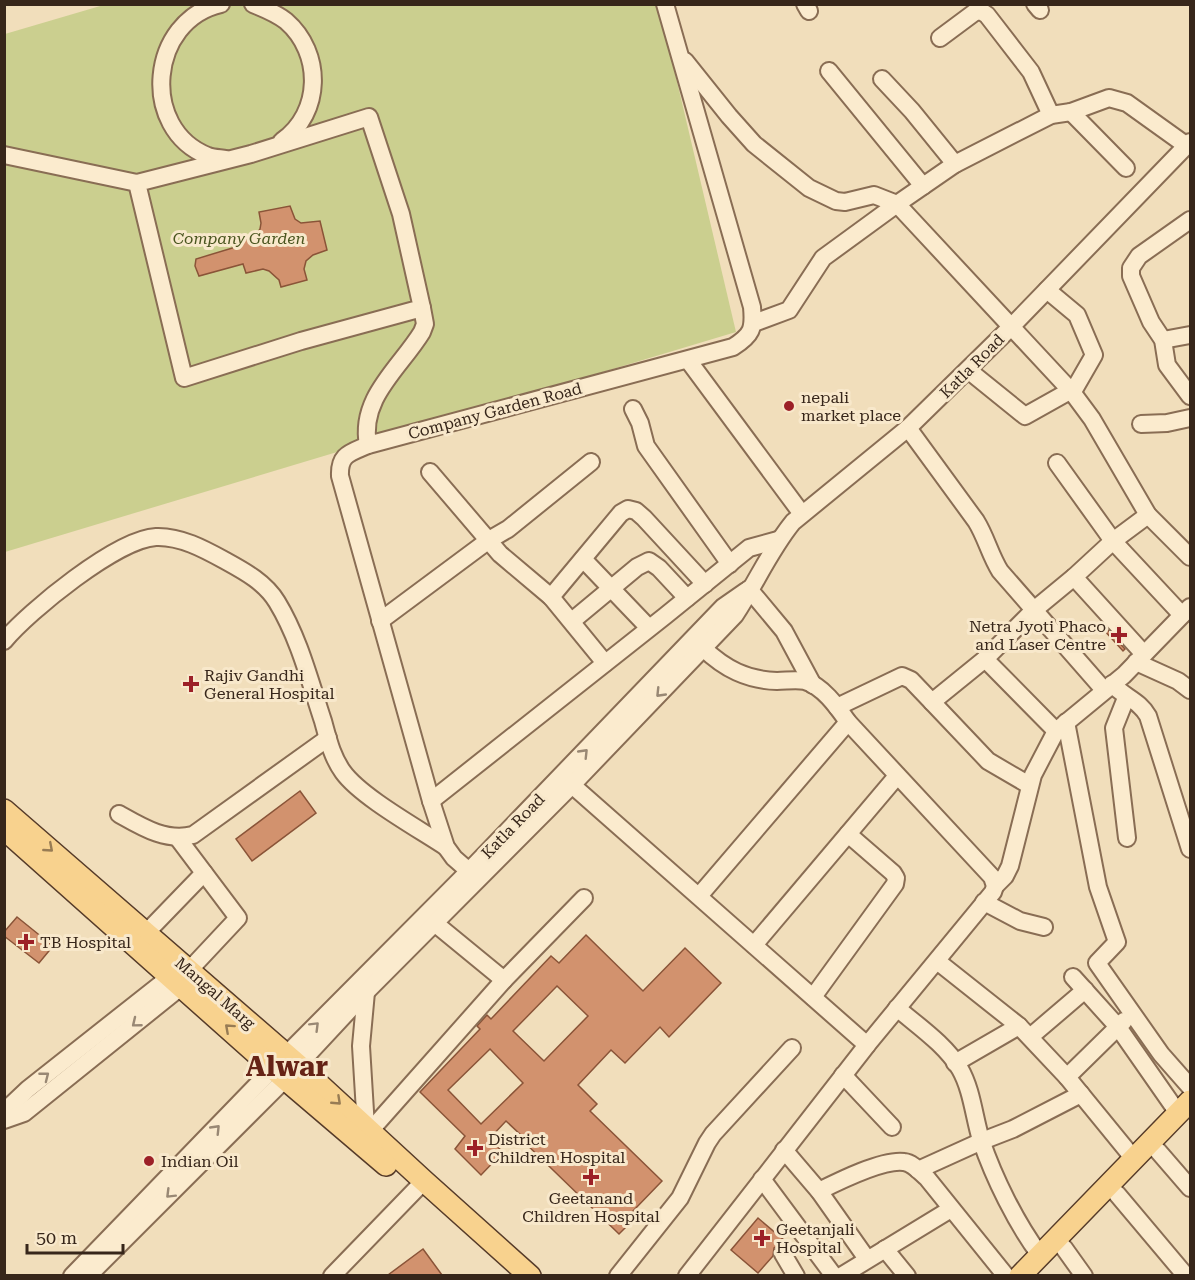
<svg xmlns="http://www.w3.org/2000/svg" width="1195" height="1280" font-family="'Roboto Serif',serif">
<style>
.green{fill:#cbcf8f}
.building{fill:#d2926e;stroke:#8a5438;stroke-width:1.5;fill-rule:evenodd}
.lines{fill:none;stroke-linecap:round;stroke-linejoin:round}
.minor-casing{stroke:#896d54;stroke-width:20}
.major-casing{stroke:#563b29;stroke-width:24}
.minor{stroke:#fbebce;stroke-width:16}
.major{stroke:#f8d28e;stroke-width:21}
.oneway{stroke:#998874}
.oneway2{stroke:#987c54}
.poi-dot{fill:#9c2027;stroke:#f8e8cb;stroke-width:2}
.labels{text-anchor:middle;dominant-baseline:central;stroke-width:6;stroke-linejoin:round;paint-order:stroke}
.park-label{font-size:16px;font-style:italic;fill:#4a551f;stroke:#f8e8cb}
.street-label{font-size:16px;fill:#37261a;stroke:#f8e8cb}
.poi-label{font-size:16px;fill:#37261a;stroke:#f8e8cb;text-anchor:start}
.town-label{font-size:28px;font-weight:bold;fill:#662316;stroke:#f8e8cb}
</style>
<rect width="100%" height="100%" fill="#f1debb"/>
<polygon class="green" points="107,4 659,5 736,332 5,552 5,34"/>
<g class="building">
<polygon points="290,206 295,219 301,223 320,221 327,250 313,255 306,261 304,269 307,280 281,287 279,280 269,271 263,269 246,273 243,264 199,276 195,266 196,259 239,246 238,243 256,235 260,229 261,223 259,212"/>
<polygon points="1105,627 1125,649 1123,651 1103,629"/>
<polygon points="300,791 316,813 252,861 236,839"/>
<polygon points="17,917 53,946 39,963 4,936 4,932"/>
<path d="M586,935L643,991L685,948L721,983L669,1037L660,1027L625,1063L611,1050L578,1085L597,1104L590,1111L662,1181L633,1211L637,1216L619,1234L521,1139L523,1137L506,1121L489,1139L503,1152L481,1175L455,1149L465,1136L420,1092L480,1029L477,1026L487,1015L491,1019L551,956L559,963ZM557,986L588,1016L544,1061L513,1031ZM490,1049L523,1083L481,1124L448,1090Z"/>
<polygon points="758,1218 785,1241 774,1248 773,1256 758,1273 731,1250"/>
<polygon points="423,1249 442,1275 388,1275"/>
</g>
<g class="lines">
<g class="minor-casing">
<g id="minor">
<path d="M221,4C149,20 139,129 208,156C214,158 221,158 226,159"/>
<path d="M253,4C265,9 276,13 286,21C323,53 322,113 282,141"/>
<polyline points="805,4 809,11"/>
<polyline points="1035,4 1040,10"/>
<polyline points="940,38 975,12 981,11 987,15 1031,72 1051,115"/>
<polyline points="685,61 729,116 754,144 809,188 836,201 845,202 874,195 897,204 1072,392 1092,419 1148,515 1190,557"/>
<polyline points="829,71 923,186"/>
<polyline points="882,79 912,111 955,164"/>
<polyline points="1071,112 1126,168"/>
<polyline points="4,155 137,183 251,154 369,117 401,214 422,308 301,341 184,378 137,183"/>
<polyline points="1190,220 1139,256 1131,268 1131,276 1151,322 1163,340 1167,365 1190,396"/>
<polyline points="754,323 789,310 823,258 897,204 955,164 1051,115 1071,112 1109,98 1127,103 1187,146"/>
<polyline points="1163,340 1190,335"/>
<polyline points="688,360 802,514"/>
<polyline points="968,370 1025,416 1075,388 1094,355 1077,315 1047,290"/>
<polyline points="633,409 640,423 646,446 730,564"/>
<polyline points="1141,424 1167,423 1190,418"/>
<path d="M908,428L976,521C986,537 990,555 1000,571L1104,690"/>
<path d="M368,445C359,398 400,368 422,332L425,324L422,308"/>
<polyline points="1057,463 1113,541 1182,615"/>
<polyline points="430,472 500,554 551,597 605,663"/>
<polyline points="583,559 649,628"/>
<polyline points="1074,577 1143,653"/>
<polyline points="749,589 784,631 813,685"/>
<polyline points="551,597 621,513 628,509 636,511 644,518 705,584"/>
<polyline points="380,621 489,540 508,529 591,462"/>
<polyline points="572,621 637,567 649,561 659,568 687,598"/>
<path d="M4,641C29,611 117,539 156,537C180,536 204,549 224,560C244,571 265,582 277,602C299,638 310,682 323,721C328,739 332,757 343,772C361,797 419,829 446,847"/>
<path d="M703,648C725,669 747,680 777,681C786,681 796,679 805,681C823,686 838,708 848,722L992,877L995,886L993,892L867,1045"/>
<polyline points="985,659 1056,731"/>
<polyline points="1136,662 1178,681 1190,690"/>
<path d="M1112,684C1124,697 1140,701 1148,716L1190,849"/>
<polyline points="1126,698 1114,728 1127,838"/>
<polyline points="932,702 988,761 1029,785"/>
<polyline points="837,707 902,676 911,680 932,702 985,659 1034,610 1074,577 1113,541 1148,515"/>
<polyline points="1066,722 1098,887 1117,942 1097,963 1161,1054 1190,1087"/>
<polyline points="572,785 867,1045 687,1276"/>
<polyline points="431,801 665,616 749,548 778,540"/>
<path d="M119,814C142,827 166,842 193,835L328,738"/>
<polyline points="177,837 238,918 194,965"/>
<path d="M478,879L454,858L446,847L431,801L340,476C339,454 350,453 368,445L733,347C752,335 754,329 752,307L665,4"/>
<polyline points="995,886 1005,876 1010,866 1033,775 1056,731 1124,675 1190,607"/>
<polyline points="699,896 848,722"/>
<polyline points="984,902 1020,921 1044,927"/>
<polyline points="426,916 504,980"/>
<polyline points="146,933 204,873"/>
<polyline points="754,945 897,776"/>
<polyline points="937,961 1019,1026 1067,1077 1134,1159"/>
<polyline points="1073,977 1118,1027 1178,1113"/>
<polyline points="813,997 895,884 896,878 893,873 848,834"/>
<path d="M897,1008C918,1026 946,1045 960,1069C972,1090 974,1117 981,1140C994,1178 1016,1223 1040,1255"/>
<polyline points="1030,1037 1085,990"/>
<polyline points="955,1063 1019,1026"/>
<polyline points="843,1075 892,1127"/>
<polyline points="1067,1077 1124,1021"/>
<polyline points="7,1118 10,1106 28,1089 171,976"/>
<polyline points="4,1120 24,1113 182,986"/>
<polyline points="366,1128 361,1046 366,992"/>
<polyline points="370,1131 504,980 584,898"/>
<polyline points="784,1150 819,1191 867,1259"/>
<polyline points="1158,1151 1190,1188"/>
<polyline points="918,1170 982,1141 1013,1129 1081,1094"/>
<polyline points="762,1179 834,1276"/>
<path d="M819,1191C839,1181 883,1159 904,1162C913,1163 920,1172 927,1178L1006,1276"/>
<polyline points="1117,1194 1186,1276"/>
<polyline points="1064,1248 1084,1276"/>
<polyline points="885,1249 907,1276"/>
<polyline points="783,1254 796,1276"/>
<polyline points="72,1276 286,1055 469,871 723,607 746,591"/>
<path d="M88,1276L285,1079L366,992L572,785L735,615C755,585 770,550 793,522L908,428L1011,327L1190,142"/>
<polyline points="332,1276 424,1181"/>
<polyline points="618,1276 680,1198 707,1143 713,1134 792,1048"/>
<polyline points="841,1276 951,1209"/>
</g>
</g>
<g class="major-casing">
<g id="major">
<polyline points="4,810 298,1065 424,1181 530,1276"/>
<polyline points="4,829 285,1079 386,1165"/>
<polyline points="1020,1276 1190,1101"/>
</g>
</g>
<use href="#minor" class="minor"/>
<use href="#major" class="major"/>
</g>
<defs><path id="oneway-chevron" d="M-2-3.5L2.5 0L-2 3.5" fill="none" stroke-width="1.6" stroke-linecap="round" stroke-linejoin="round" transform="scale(1.5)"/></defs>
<g class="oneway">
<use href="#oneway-chevron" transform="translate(660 693) rotate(134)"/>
<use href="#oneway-chevron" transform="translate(584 753) rotate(-46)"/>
<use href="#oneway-chevron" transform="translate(136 1023) rotate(141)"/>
<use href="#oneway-chevron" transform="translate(315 1026) rotate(-45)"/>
<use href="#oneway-chevron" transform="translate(45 1076) rotate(-38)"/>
<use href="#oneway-chevron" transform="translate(216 1129) rotate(-46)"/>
<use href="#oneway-chevron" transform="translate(170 1194) rotate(135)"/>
</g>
<g class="oneway2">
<use href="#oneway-chevron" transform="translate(49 848) rotate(41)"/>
<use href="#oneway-chevron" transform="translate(229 1028) rotate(-138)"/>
<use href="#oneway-chevron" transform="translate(337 1101) rotate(43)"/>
</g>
<g class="poi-dot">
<circle cx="789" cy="406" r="6"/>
<path d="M1116 626h6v6h6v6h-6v6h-6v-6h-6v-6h6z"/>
<path d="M188 675h6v6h6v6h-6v6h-6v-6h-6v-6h6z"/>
<path d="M23 933h6v6h6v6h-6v6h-6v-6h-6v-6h6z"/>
<path d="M472 1139h6v6h6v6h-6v6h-6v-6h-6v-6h6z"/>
<circle cx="149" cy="1161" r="6"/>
<path d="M588 1168h6v6h6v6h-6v6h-6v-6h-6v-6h6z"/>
<path d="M759 1229h6v6h6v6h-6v6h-6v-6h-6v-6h6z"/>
</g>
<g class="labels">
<g class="park-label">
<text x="239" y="238">Company Garden</text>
</g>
<g class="street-label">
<text transform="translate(972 366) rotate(-45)">Katla Road</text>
<text transform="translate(495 411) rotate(-15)">Company Garden Road</text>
<text transform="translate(513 826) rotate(-46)">Katla Road</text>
<text transform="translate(215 993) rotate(41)">Mangal Marg</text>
</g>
<g class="poi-label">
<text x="801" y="397">nepali<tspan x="801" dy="18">market place</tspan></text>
<text x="1106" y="626" text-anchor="end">Netra Jyoti Phaco<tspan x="1106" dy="18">and Laser Centre</tspan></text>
<text x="204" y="675">Rajiv Gandhi<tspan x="204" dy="18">General Hospital</tspan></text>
<text x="40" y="942">TB Hospital</text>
<text x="488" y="1139">District<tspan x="488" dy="18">Children Hospital</tspan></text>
<text x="161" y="1161">Indian Oil</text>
<text x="591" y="1198" text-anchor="middle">Geetanand<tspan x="591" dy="18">Children Hospital</tspan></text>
<text x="776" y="1229">Geetanjali<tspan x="776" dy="18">Hospital</tspan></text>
</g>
<g class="town-label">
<text x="287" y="1066">Alwar</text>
</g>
</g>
<rect width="1195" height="1280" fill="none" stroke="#37261a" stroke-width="12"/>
<path d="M27 1244v9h96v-9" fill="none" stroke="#37261a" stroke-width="3"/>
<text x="36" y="1244" font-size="18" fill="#37261a" stroke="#f8e8cb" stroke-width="4.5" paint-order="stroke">50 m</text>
</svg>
